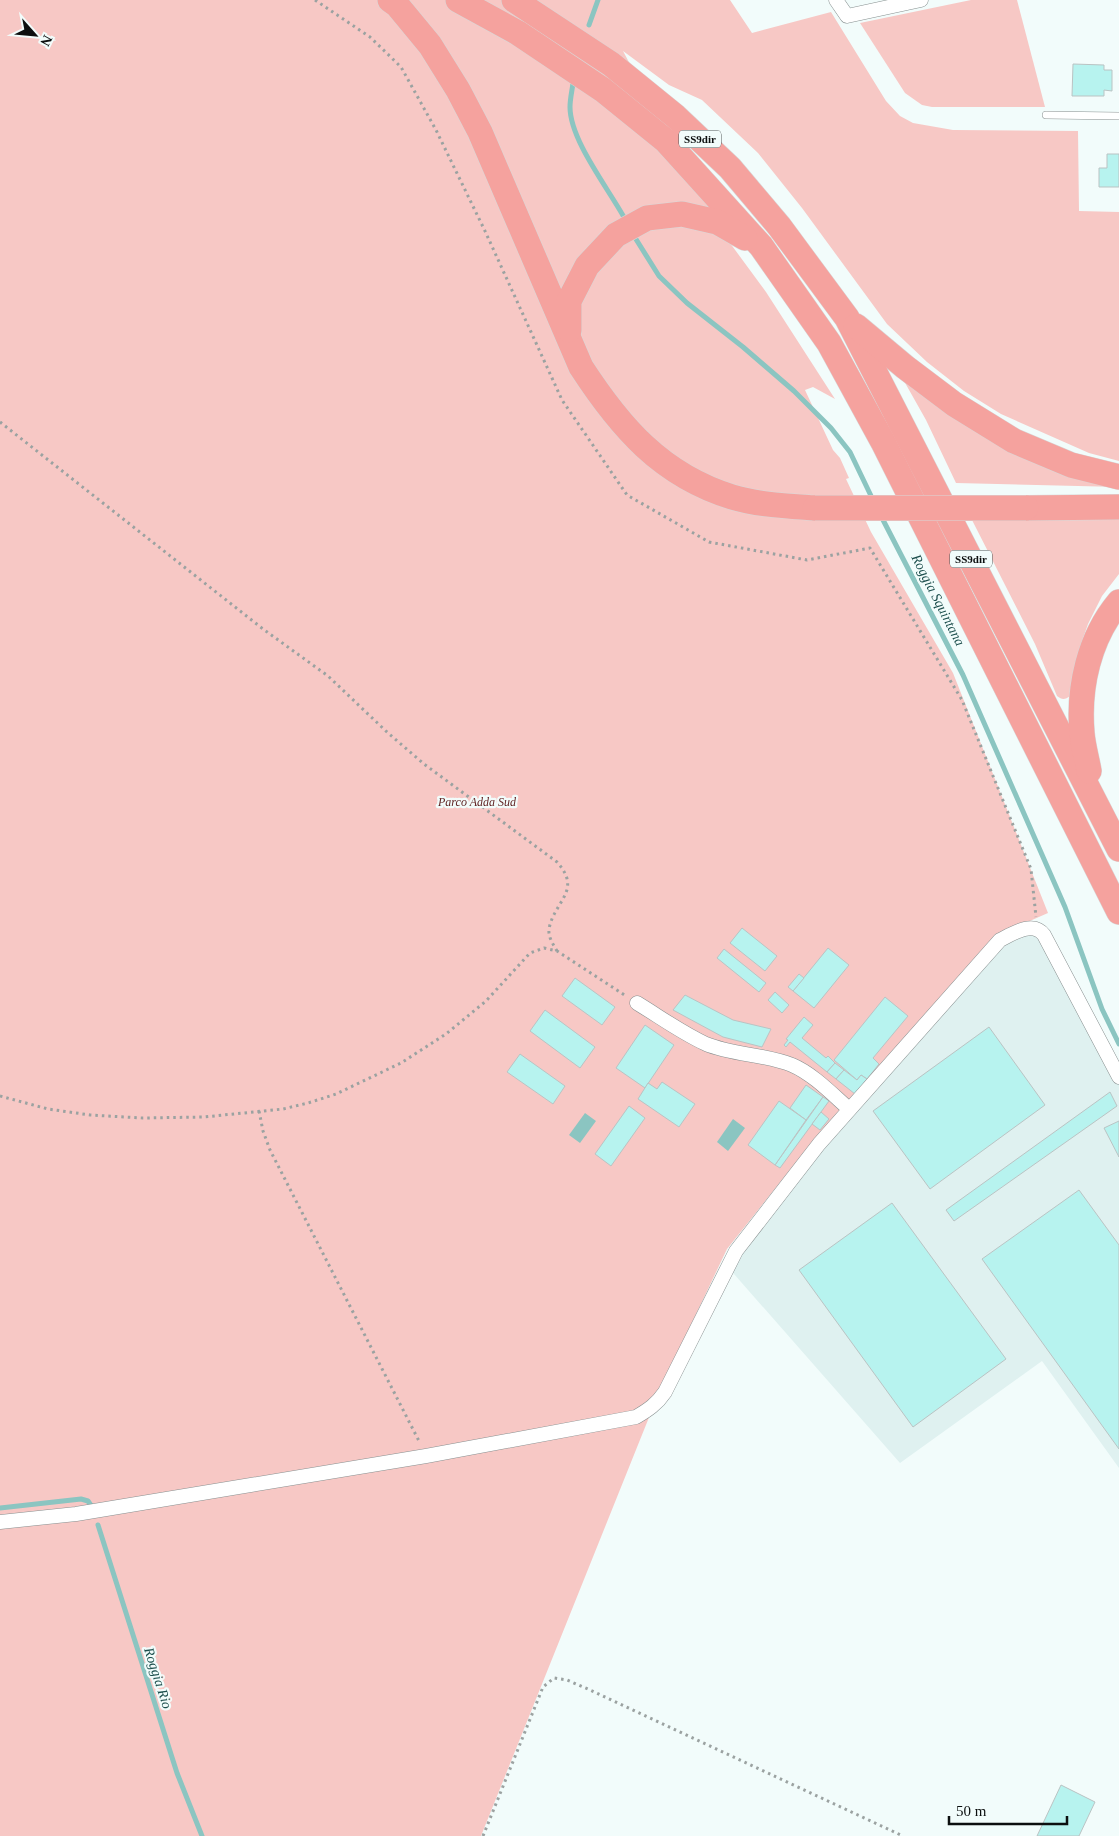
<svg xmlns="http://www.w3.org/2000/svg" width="1119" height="1836" font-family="Georgia,serif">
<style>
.built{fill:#dff1f0}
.green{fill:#f7c8c5}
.water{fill:#8bc5c1}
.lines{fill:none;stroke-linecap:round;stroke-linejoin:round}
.stream{stroke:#8bc5c1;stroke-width:5}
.building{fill:#b7f3ef;stroke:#bac3c3}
.lane-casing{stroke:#889090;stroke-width:8}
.street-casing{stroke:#889090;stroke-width:15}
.highway-casing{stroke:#d8d9d9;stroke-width:26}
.path{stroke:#9ba2a1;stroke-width:3;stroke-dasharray:2.5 4;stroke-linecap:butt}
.lane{stroke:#fff;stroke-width:7}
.street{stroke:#fff;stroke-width:14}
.highway{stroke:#f5a29e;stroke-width:25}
.highway-bridge-casing{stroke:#d8d9d9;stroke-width:26;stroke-linecap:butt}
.highway-bridge{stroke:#f5a29e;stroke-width:25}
.labels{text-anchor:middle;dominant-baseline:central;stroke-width:4.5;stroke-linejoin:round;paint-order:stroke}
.shield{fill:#f2fcfb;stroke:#515656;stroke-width:1}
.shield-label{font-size:11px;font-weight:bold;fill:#0c0f0f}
.park-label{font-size:12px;font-style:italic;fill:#612424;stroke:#f2fcfb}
.water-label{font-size:14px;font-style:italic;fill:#1d4f4d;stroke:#f2fcfb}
</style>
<rect width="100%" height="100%" fill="#f2fcfb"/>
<polygon class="built" points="1038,930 1119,1077 1119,1468 1042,1361 900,1463 727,1266 736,1251 1000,940"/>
<g class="green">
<polygon points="0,0 730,0 752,33 831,12 886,101 900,116 913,123 953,130 1078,131 1079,211 1119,212 1119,461 1089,453 1001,414 964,391 927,362 887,324 802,208 758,153 702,100 669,85 623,51 698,192 709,203 708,207 730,243 766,292 835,399 813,387 805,390 833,450 840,458 849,478 846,479 871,532 953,673 1048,913 1000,934 813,1141 727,1249 660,1390 481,1836 0,1836"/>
<polygon points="971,0 1017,0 1045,107 932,107 922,105 905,93 860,23"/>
<polygon points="895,365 1119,487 956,483 926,420"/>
<path d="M1119,517V574L1102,596L1088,624L1079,650L1070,696C1065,700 1062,700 1057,696L1035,644L972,520Z"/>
</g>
<g class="water">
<polygon points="585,1113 596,1121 580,1143 569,1135"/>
<polygon points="733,1119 745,1128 728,1151 717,1142"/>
</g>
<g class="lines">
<g class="stream">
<polyline points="589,25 598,0"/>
<path d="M573,83C572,91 570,99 570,107C570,140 608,188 625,219"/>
<polyline points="634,236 659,276 687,303 743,347 794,391 831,428 850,452 873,500"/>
<polyline points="881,516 963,675 1065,907 1102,1009 1119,1044"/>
<polyline points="0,1508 81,1499 88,1501 92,1507"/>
<polyline points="98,1525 177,1773 202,1836"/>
</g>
</g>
<g class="building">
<polygon points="1073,64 1104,65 1104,70 1112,70 1112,91 1104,90 1104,96 1072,96"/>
<polygon points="1107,154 1119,154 1119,187 1099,187 1099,168 1107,168"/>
<polygon points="742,928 777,956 765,971 730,943"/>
<polygon points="828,948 849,965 814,1008 793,991"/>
<polygon points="724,949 766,983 759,992 717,958"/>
<polygon points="799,974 804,978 793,991 788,987"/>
<polygon points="575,978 615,1007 602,1025 562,996"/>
<polygon points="775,992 789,1005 782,1013 768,1000"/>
<polygon points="685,995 733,1020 771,1029 762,1047 723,1037 673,1010"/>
<polygon points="885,997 908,1016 873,1058 879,1064 867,1079 861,1075 857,1080 834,1060"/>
<polygon points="545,1010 595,1047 580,1068 530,1031"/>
<polygon points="804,1017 813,1025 802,1038 826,1058 828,1056 835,1063 827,1072 790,1042 786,1047 784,1045 788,1040 786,1039"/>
<polygon points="645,1025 674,1045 645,1088 616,1068"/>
<polygon points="989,1027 1045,1105 930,1189 873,1111"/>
<polygon points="520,1054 565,1086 553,1104 507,1072"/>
<polygon points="835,1063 844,1070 836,1079 827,1072"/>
<polygon points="844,1070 857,1080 861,1075 867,1079 855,1094 836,1079"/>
<polygon points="662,1082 695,1104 679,1127 638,1099 648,1083 657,1089"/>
<polygon points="806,1085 823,1097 806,1120 790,1108"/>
<polygon points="1110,1092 1117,1106 954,1221 946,1210"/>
<polygon points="823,1097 829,1101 780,1168 775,1165"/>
<polygon points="779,1101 806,1120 775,1165 748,1145"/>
<polygon points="629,1106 645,1118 611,1166 595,1154"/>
<polygon points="821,1112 829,1119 820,1130 812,1124"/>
<polygon points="1119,1121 1119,1157 1104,1128"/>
<polygon points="1079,1190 1119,1245 1119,1449 982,1259"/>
<polygon points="892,1203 1006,1359 913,1427 799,1270"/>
<polygon points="1061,1785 1095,1802 1079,1836 1037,1836"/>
</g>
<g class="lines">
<g class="lane-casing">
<polyline id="lane" points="1046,115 1119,116"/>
</g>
<g class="street-casing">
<g id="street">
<polyline points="836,0 847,16 921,0"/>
<path d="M637,1003C660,1017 682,1033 706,1044C733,1055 764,1054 792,1065C813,1074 832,1094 849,1109"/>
<path d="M0,1522L76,1514L426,1456L636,1417C648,1410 657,1404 665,1392L736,1251L819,1144L1000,940C1012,934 1033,920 1044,935L1119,1077"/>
</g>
</g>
<g class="highway-casing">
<g id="highway">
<path d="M390,0L397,5L430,45L458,90L480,132L581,367C620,427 661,475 732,497C759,505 787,506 815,508"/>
<polyline points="458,0 518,33 603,90 666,141 761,246 829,343 883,442 1119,912"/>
<polyline points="514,0 611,64 675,116 730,168 779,226 847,318 1119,849"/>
<polyline points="856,326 905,367 954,404 1014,441 1071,465 1119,477"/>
<polyline points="569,330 569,301 587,266 616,235 647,218 682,214 717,222 745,238"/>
<polyline points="1026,508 1119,507"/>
<path d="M1089,771C1087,759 1083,746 1082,733C1078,687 1089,638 1119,602"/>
</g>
</g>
<g class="path">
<polyline points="315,0 370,37 401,67 436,130 485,231 562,400 627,495 709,542 807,560 870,548 962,700 1031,869 1036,917"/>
<path d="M0,422L263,629L328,676L388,733L424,764L557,862C583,891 554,901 549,929C548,937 553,944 557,951"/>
<polyline points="0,1096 48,1109 90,1115 143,1118 204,1117 283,1109 308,1103 336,1094 401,1063 446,1034 486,1001 530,953 544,948 557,951 626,996"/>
<polyline points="259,1111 263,1131 270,1150 420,1443"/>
<polyline points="483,1836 543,1687 554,1678 567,1680 590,1690 903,1836"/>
</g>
<use href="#lane" class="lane"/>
<use href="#street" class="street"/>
<use href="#highway" class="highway"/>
<g class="highway-bridge-casing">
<polyline id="highway-bridge" points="815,508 1026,508"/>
</g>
<use href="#highway-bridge" class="highway-bridge"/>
</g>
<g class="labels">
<g class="shield">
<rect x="679" y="130.5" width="42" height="17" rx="4"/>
<rect x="950" y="550.5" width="42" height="17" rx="4"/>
</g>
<g class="shield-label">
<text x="700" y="139">SS9dir</text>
<text x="971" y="559">SS9dir</text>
</g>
<g class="park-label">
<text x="477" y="802">Parco Adda Sud</text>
</g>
<g class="water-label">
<text transform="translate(938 600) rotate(63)">Roggia Squintana</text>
<text transform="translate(158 1678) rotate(72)">Roggia Rio</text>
</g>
</g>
<g transform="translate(35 35) rotate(117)" stroke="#f2fcfb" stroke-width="4" paint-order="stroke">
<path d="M0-4L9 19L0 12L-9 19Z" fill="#0c0f0f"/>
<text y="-8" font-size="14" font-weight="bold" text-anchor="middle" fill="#0c0f0f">N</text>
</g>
<path d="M949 1816v8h118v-8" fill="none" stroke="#0c0f0f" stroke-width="2.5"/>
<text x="956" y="1816" font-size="15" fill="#0c0f0f" stroke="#f2fcfb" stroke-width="4" paint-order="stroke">50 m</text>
</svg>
